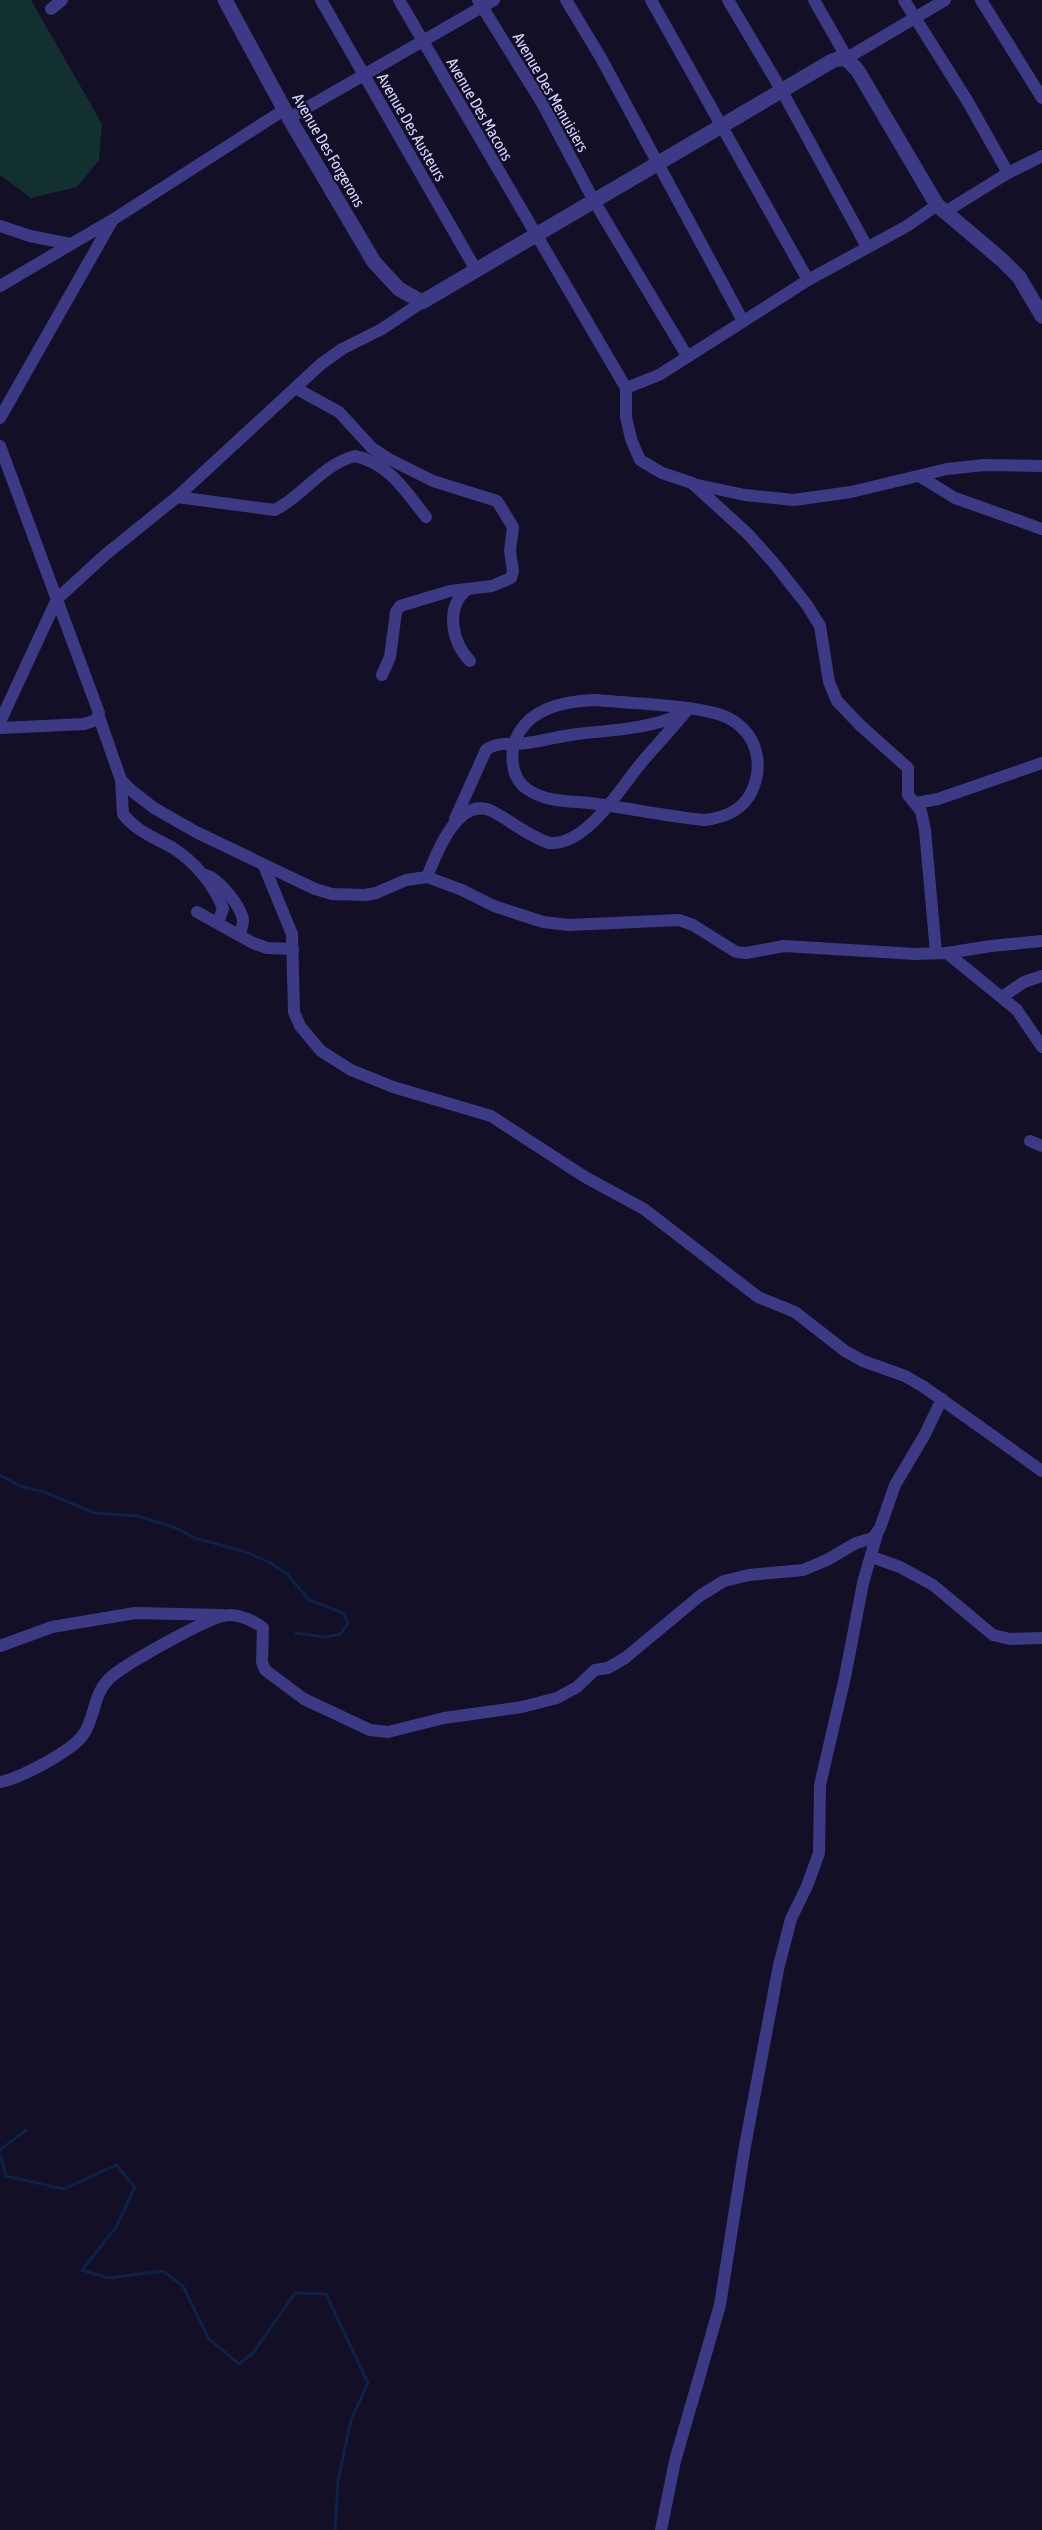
<svg xmlns="http://www.w3.org/2000/svg" width="1042" height="2530" font-family="'Asap Condensed',sans-serif">
<style>
.green{fill:#12302f}
.lines{fill:none;stroke-linecap:round;stroke-linejoin:round}
.stream{stroke:#0c2248;stroke-width:3}
.minor{stroke:#3d3a85;stroke-width:12}
.tertiary{stroke:#3d3a85;stroke-width:15}
.labels{text-anchor:middle;dominant-baseline:central;stroke-width:4.5;stroke-linejoin:round;paint-order:stroke}
.street-label{font-size:16px;fill:#d9d4ff;stroke:#130f26}
</style>
<rect width="100%" height="100%" fill="#130f26"/>
<polygon class="green" points="0,0 31,0 102,124 99,160 77,187 31,198 0,175"/>
<g class="lines">
<g class="stream">
<polyline points="0,1475 22,1487 44,1492 95,1513 138,1516 176,1528 195,1538 246,1552 271,1563 287,1574 309,1600 343,1613 348,1623 341,1634 325,1637 296,1633"/>
<polyline points="0,2150 26,2130"/>
<polyline points="0,2155 6,2176 64,2189 116,2165 135,2187 116,2227 82,2270 108,2278 163,2271 183,2286 209,2339 239,2364 253,2353 295,2293 326,2294 368,2383 351,2420 338,2481 335,2530"/>
</g>
<g class="minor">
<polyline points="321,0 476,270"/>
<polyline points="399,0 626,388 626,417 631,439 640,460 662,473 692,483 748,534 773,562 807,605 820,626 829,682 837,701 861,726 908,768 908,795 921,811 925,830 936,953"/>
<polyline points="478,0 542,103 594,201 687,356"/>
<polyline points="566,0 601,58 743,321"/>
<polyline points="651,0 808,280"/>
<polyline points="728,0 782,91 867,247"/>
<polyline points="814,0 847,58 945,0"/>
<polyline points="904,0 968,102 1008,173"/>
<polyline points="981,0 1042,98"/>
<polyline points="51,9 62,0"/>
<polyline points="289,118 494,0"/>
<polyline points="945,212 1008,173 1042,156"/>
<polyline points="0,226 30,236 70,244"/>
<polyline points="0,286 114,219 284,110"/>
<polyline points="626,388 659,375 808,280 907,226 937,205"/>
<polyline points="297,389 339,412 372,448 387,458 433,481 497,501 513,527 510,551 513,571 511,578 492,586 450,591 400,606 396,612 390,657 382,675"/>
<polyline points="0,418 112,221"/>
<polyline points="0,446 99,713 96,720 84,724 0,728"/>
<polyline points="919,476 955,498 1042,529"/>
<polyline points="693,484 745,495 794,500 851,492 947,469 984,465 1042,466"/>
<path d="M177,497L275,510C304,495 323,464 355,456C389,463 406,492 426,517"/>
<path d="M466,590C445,609 452,642 470,661"/>
<path d="M594,700C625,703 706,705 730,719C757,734 764,764 752,791C743,810 724,818 704,820C665,816 628,808 589,803C569,801 545,802 527,789C509,777 509,748 520,731C535,707 568,701 594,700Z"/>
<polyline points="99,717 121,780 132,791 154,808 196,832 315,889 332,894 365,895 376,893 406,880 427,877 462,890 494,906 543,922 569,925 679,920 693,925 736,952 746,953 784,946 915,954 947,953 991,946 1042,941"/>
<polyline points="0,722 57,599 105,555 177,497 321,364 342,349 382,329 422,302"/>
<path d="M121,780L123,814C136,831 155,838 173,848C195,862 213,884 223,908L218,923"/>
<polyline points="916,803 938,799 1042,763"/>
<path d="M455,819L486,750C497,741 513,745 527,743C543,741 560,736 577,734C613,730 649,729 682,714"/>
<polyline points="264,866 292,934 294,1012 300,1026 321,1051 351,1070 393,1087 491,1116 585,1177 644,1209 758,1297 795,1312 845,1351 863,1361 905,1376 924,1387 1042,1471"/>
<path d="M206,875C219,879 242,907 243,921C243,926 241,930 239,935"/>
<path d="M427,877C436,854 458,795 492,811C511,821 528,836 549,843C587,846 621,787 642,762C657,744 673,728 688,709"/>
<polyline points="197,912 253,943 267,948 293,949"/>
<polyline points="947,953 1017,1010 1042,1047"/>
<polyline points="1002,997 1024,982 1042,976"/>
<polyline points="1030,1141 1042,1146"/>
<polyline points="872,1557 900,1567 933,1585 993,1635 1010,1639 1042,1638"/>
<polyline points="0,1646 52,1627 135,1613 222,1615"/>
<path d="M0,1782C19,1779 72,1751 83,1735C96,1717 92,1694 111,1677C126,1664 211,1615 229,1615C240,1615 255,1621 263,1628L262,1662L265,1670L304,1699L370,1730L388,1732L444,1718L522,1707L557,1698L577,1687L595,1670L608,1668L625,1658L701,1595L724,1581L749,1575L803,1570L827,1560L856,1543L873,1538L880,1528L895,1485L924,1436L942,1399"/>
<polyline points="661,2530 675,2461 720,2305 745,2146 779,1965 791,1919 807,1886 819,1853 820,1785 845,1677 863,1583 877,1534"/>
</g>
<path class="tertiary" d="M225,0L289,118L374,262L399,289L422,302L832,61C845,55 849,61 858,71L937,205L1002,260L1019,277L1042,316"/>
</g>
<g class="labels">
<g class="street-label">
<text transform="translate(551 92) rotate(60)">Avenue Des Menuisiers</text>
<text transform="translate(480 109) rotate(60)">Avenue Des Macons</text>
<text transform="translate(412 127) rotate(60)">Avenue Des Austeurs</text>
<text transform="translate(329 150) rotate(60)">Avenue Des Forgerons</text>
</g>
</g>
</svg>
